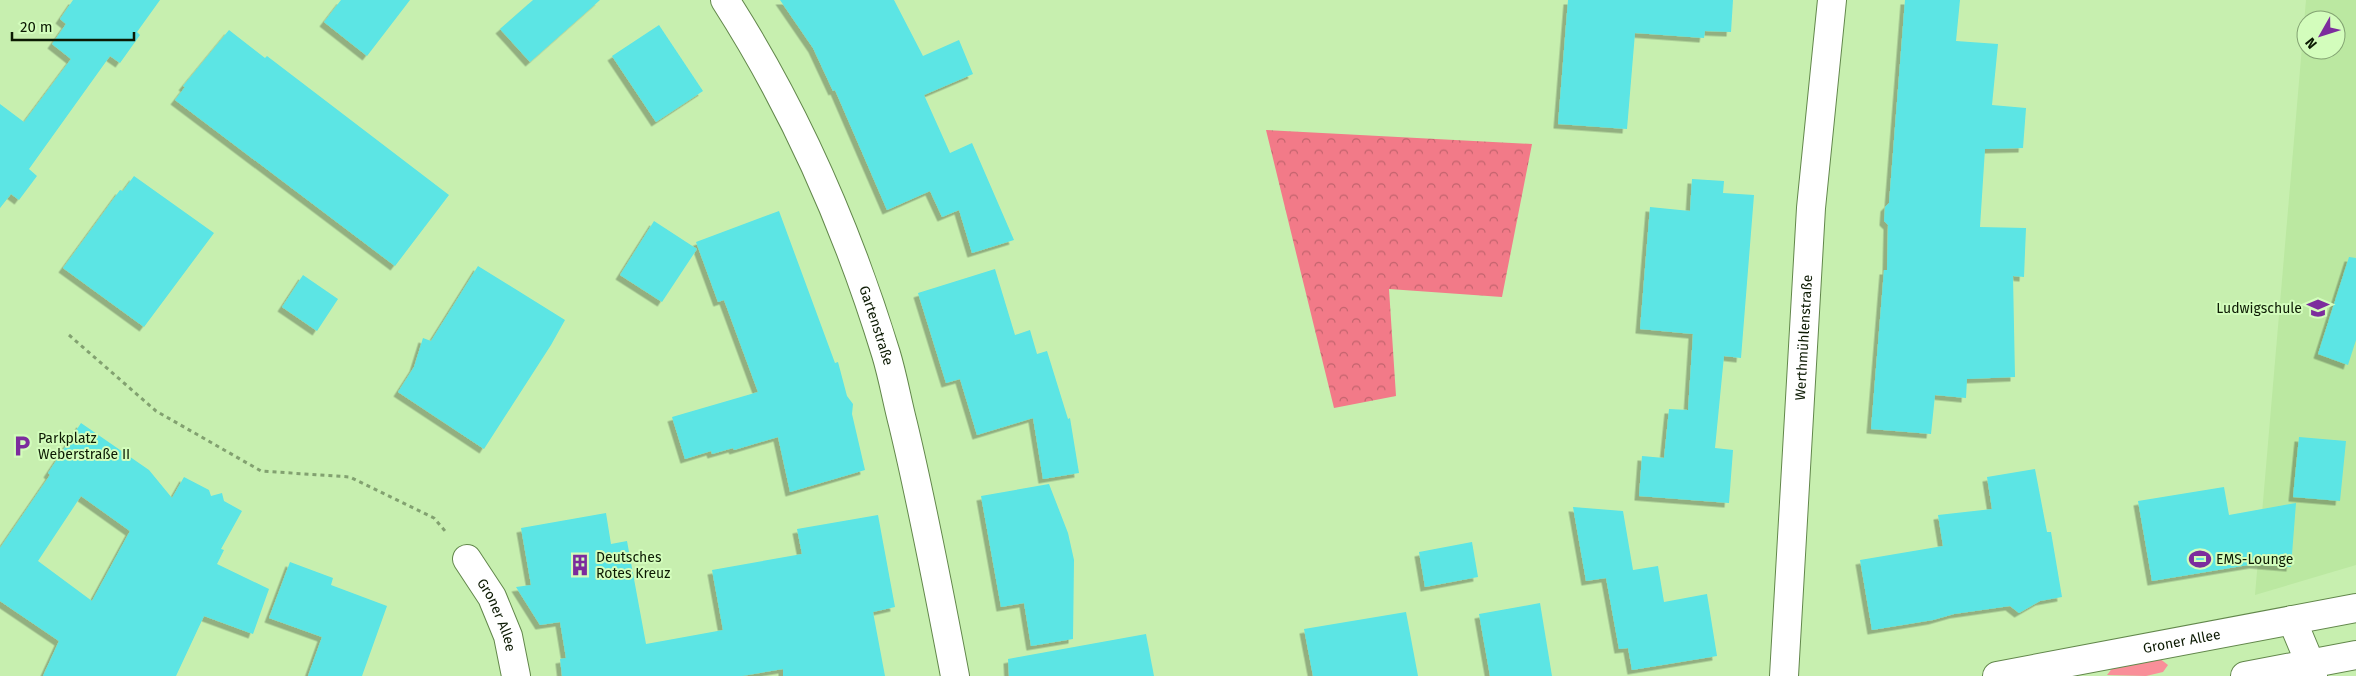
<svg xmlns="http://www.w3.org/2000/svg" width="2356" height="676" font-family="'Fira Sans',sans-serif">
<style>
.built{fill:#bbe8a1;fill-rule:evenodd}
.grass{fill:#f98f99}
.forest{fill:url(#forest-crowns)}
.building{fill:#5be5e4;fill-rule:evenodd;filter:url(#shadow)}
.lines{fill:none;stroke-linecap:round;stroke-linejoin:round}
.minor-casing{stroke:#62874b;stroke-width:30}
.major-casing{stroke:#62874b;stroke-width:30}
.path{stroke:#82a170;stroke-width:3;stroke-dasharray:4 4;stroke-linecap:butt}
.minor{stroke:#fff;stroke-width:28}
.major{stroke:#fff;stroke-width:28}
.labels{text-anchor:middle;dominant-baseline:central;stroke-width:4;stroke-linejoin:round;paint-order:stroke}
.poi-label{font-size:14px;fill:#0c1a03;stroke:#d3fdbc;text-anchor:start}
.street-label{font-size:14px;fill:#0c1a03;stroke:#d3fdbc}
</style>
<defs>
<pattern id="forest-crowns" width="20" height="18" patternUnits="userSpaceOnUse" patternTransform="scale(1.25)"><rect width="20" height="18" fill="#f27a88"/><path d="M2 6a3 3 0 1 1 6 0M12 15a3 3 0 1 1 6 0" fill="none" stroke="#c2636d"/></pattern>
<filter id="shadow"><feDropShadow dx="-4.5" dy="4.5" stdDeviation="0" flood-color="#0004"/></filter>
</defs>
<rect width="100%" height="100%" fill="#c7efaf"/>
<path class="built" d="M2306,0H2356V565L2255,595ZM2306,20H2336V50H2306Z"/>
<polygon class="grass" points="2159,658 2168,665 2163,672 2146,676 2107,675 2114,666"/>
<polygon class="forest" points="1266,130 1532,144 1502,297 1389,289 1396,396 1334,408"/>
<g class="building">
<polygon points="73,0 160,0 137,32 140,35 120,63 110,56 29,169 37,176 19,200 11,194 0,208 0,104 24,122 71,59 52,44 66,24 60,19"/>
<polygon points="341,0 410,0 367,56 324,22"/>
<polygon points="533,0 600,0 530,62 500,29"/>
<polygon points="780,0 894,0 923,56 959,40 973,74 924,95 950,153 972,143 1014,240 972,253 959,210 942,217 930,191 887,210 835,90 833,91 813,48"/>
<polygon points="1568,0 1733,0 1731,32 1705,31 1704,38 1635,33 1627,129 1558,124"/>
<polygon points="1905,0 1960,0 1956,41 1998,44 1992,105 2026,108 2023,148 1985,149 1980,227 2026,228 2024,277 2013,276 2015,377 1967,379 1966,398 1935,395 1931,434 1871,429 1884,270 1887,270 1888,225 1884,221 1885,207 1889,203"/>
<polygon points="659,25 703,91 656,122 612,56"/>
<polygon points="229,30 265,58 267,56 449,195 395,266 175,100 185,87 183,86"/>
<polygon points="134,176 214,233 144,327 63,268 120,190 123,191"/>
<polygon points="1692,179 1724,181 1723,193 1754,195 1741,358 1724,356 1715,448 1733,450 1729,503 1639,496 1642,456 1664,458 1669,409 1688,410 1693,334 1640,329 1650,207 1690,211"/>
<polygon points="779,211 835,363 838,362 847,396 853,404 852,414 865,470 790,492 778,437 734,450 733,448 712,454 711,451 685,459 672,417 758,392 724,300 718,302 696,242"/>
<polygon points="654,221 697,249 662,302 620,275"/>
<polygon points="2349,257 2356,258 2356,340 2348,365 2318,354"/>
<polygon points="478,266 565,320 551,345 484,449 398,392 414,367 423,338 431,341"/>
<polygon points="995,269 1015,335 1030,330 1037,354 1047,351 1068,419 1070,418 1079,473 1043,479 1033,418 977,435 960,379 946,383 918,293"/>
<polygon points="303,275 338,299 317,331 282,307"/>
<path d="M81,423L149,470L172,498L184,477L209,490L211,496L222,493L224,501L242,511L221,549L224,550L217,564L269,589L253,634L204,616L176,676H43L59,641L0,601V548L50,475L48,473ZM81,496L130,531L92,601L38,561Z"/>
<polygon points="2299,437 2346,441 2340,501 2293,497"/>
<polygon points="2035,469 2047,532 2051,532 2062,597 2040,601 2019,613 2010,606 1954,614 1933,620 1872,630 1860,560 1943,546 1938,515 1992,509 1987,477"/>
<polygon points="1049,484 1068,533 1074,560 1073,639 1031,646 1024,603 1001,607 981,496"/>
<polygon points="2224,487 2229,515 2296,503 2291,567 2254,564 2152,581 2138,501"/>
<polygon points="1573,507 1623,511 1633,570 1658,566 1664,602 1707,594 1717,656 1632,670 1628,648 1619,649 1606,578 1586,581"/>
<polygon points="606,513 611,544 627,541 646,644 723,630 712,570 802,554 797,529 878,515 895,607 873,612 885,676 783,676 783,669 742,676 562,676 560,659 566,658 560,622 540,625 516,587 531,585 521,528"/>
<polygon points="1472,542 1478,577 1425,587 1419,552"/>
<polygon points="290,562 333,578 331,585 387,606 362,676 308,676 322,637 269,618"/>
<polygon points="1540,603 1552,676 1490,676 1479,614"/>
<polygon points="1406,612 1418,676 1313,676 1304,629"/>
<polygon points="1146,634 1154,676 1009,676 1008,659"/>
</g>
<g class="lines">
<g class="minor-casing">
<g id="minor">
<path id="s1" d="M725,0C795,109 848,230 886,354C893,377 897,401 903,424C923,507 939,592 955,676"/>
<path id="s2" d="M467,559L492,597L508,636L516,676"/>
<polyline points="2292,620 2310,663 2313,676"/>
<path id="s3" d="M1997,676L2356,608"/>
<polyline points="2245,676 2356,655"/>
</g>
</g>
<g class="major-casing">
<g id="major">
<path id="s4" d="M1784,676L1811,208L1832,0"/>
</g>
</g>
<polyline class="path" points="69,335 156,411 261,471 350,477 434,518 445,531"/>
<use href="#minor" class="minor"/>
<use href="#major" class="major"/>
</g>
<defs>
<g id="school-bare" transform="scale(1.725)"><path d="M0-5L7-2L0 1L-7-2ZM-4 1L0 2.5L4 1V4Q0 6-4 4Z" fill="#7c2c9d" stroke="#d3fdbc" stroke-width="2.5" paint-order="stroke"/></g>
<g id="parking-bare" transform="scale(1.725)"><path d="M-3.5-5.5H1a3.5 3.5 0 0 1 0 7H-1V5.5H-3.5ZM-1-3.4V-.6H.8a1.4 1.4 0 0 0 0-2.8Z" fill="#7c2c9d" stroke="#d3fdbc" stroke-width="2.5" paint-order="stroke"/></g>
<g id="stadium-bare" transform="scale(1.725)"><path d="M0-5a6.5 5 0 1 0 0 10a6.5 5 0 1 0 0-10ZM-3.5-1.8h7v3.6h-7Z" fill="#7c2c9d" stroke="#d3fdbc" stroke-width="2.5" paint-order="stroke"/></g>
<g id="building-bare" transform="scale(1.725)"><path d="M-4-6H4V6H1V3H-1V6H-4ZM-2.5-4.3h1.7v1.8h-1.7ZM.8-4.3h1.7v1.8H.8ZM-2.5-1h1.7V.8h-1.7ZM.8-1h1.7V.8H.8Z" fill="#7c2c9d" stroke="#d3fdbc" stroke-width="2.5" paint-order="stroke"/></g>
</defs>
<g fill-rule="evenodd">
<use href="#school-bare" x="2318" y="308"/>
<use href="#parking-bare" x="22" y="446"/>
<use href="#stadium-bare" x="2200" y="559"/>
<use href="#building-bare" x="580" y="565"/>
</g>
<g class="labels">
<g class="poi-label">
<text x="2302" y="308" text-anchor="end">Ludwigschule</text>
<text x="38" y="438">Parkplatz<tspan x="38" dy="16">Weberstraße II</tspan></text>
<text x="596" y="557">Deutsches<tspan x="596" dy="16">Rotes Kreuz</tspan></text>
<text x="2216" y="559">EMS-Lounge</text>
</g>
<g class="street-label">
<text stroke="none"><textPath href="#s1" startOffset="360">Gartenstraße</textPath></text>
<text stroke="none"><textPath href="#s4" startOffset="339">Werthmühlenstraße</textPath></text>
<text stroke="none"><textPath href="#s2" startOffset="64">Groner Allee</textPath></text>
<text stroke="none"><textPath href="#s3" startOffset="188">Groner Allee</textPath></text>
</g>
</g>
<g transform="translate(2321 35) rotate(231)"><circle r="24" fill="#d3fdbc" stroke="#83a272"/>
<path d="M0-4L9 19L0 12L-9 19Z" fill="#7c2c9d"/>
<text y="-8" font-size="14" font-weight="bold" text-anchor="middle" fill="#0c1a03">N</text>
</g>
<path d="M12 32v8h122v-8" fill="none" stroke="#0c1a03" stroke-width="2.5"/>
<text x="20" y="32" font-size="15" fill="#0c1a03" stroke="#d3fdbc" stroke-width="4" paint-order="stroke">20 m</text>
</svg>
